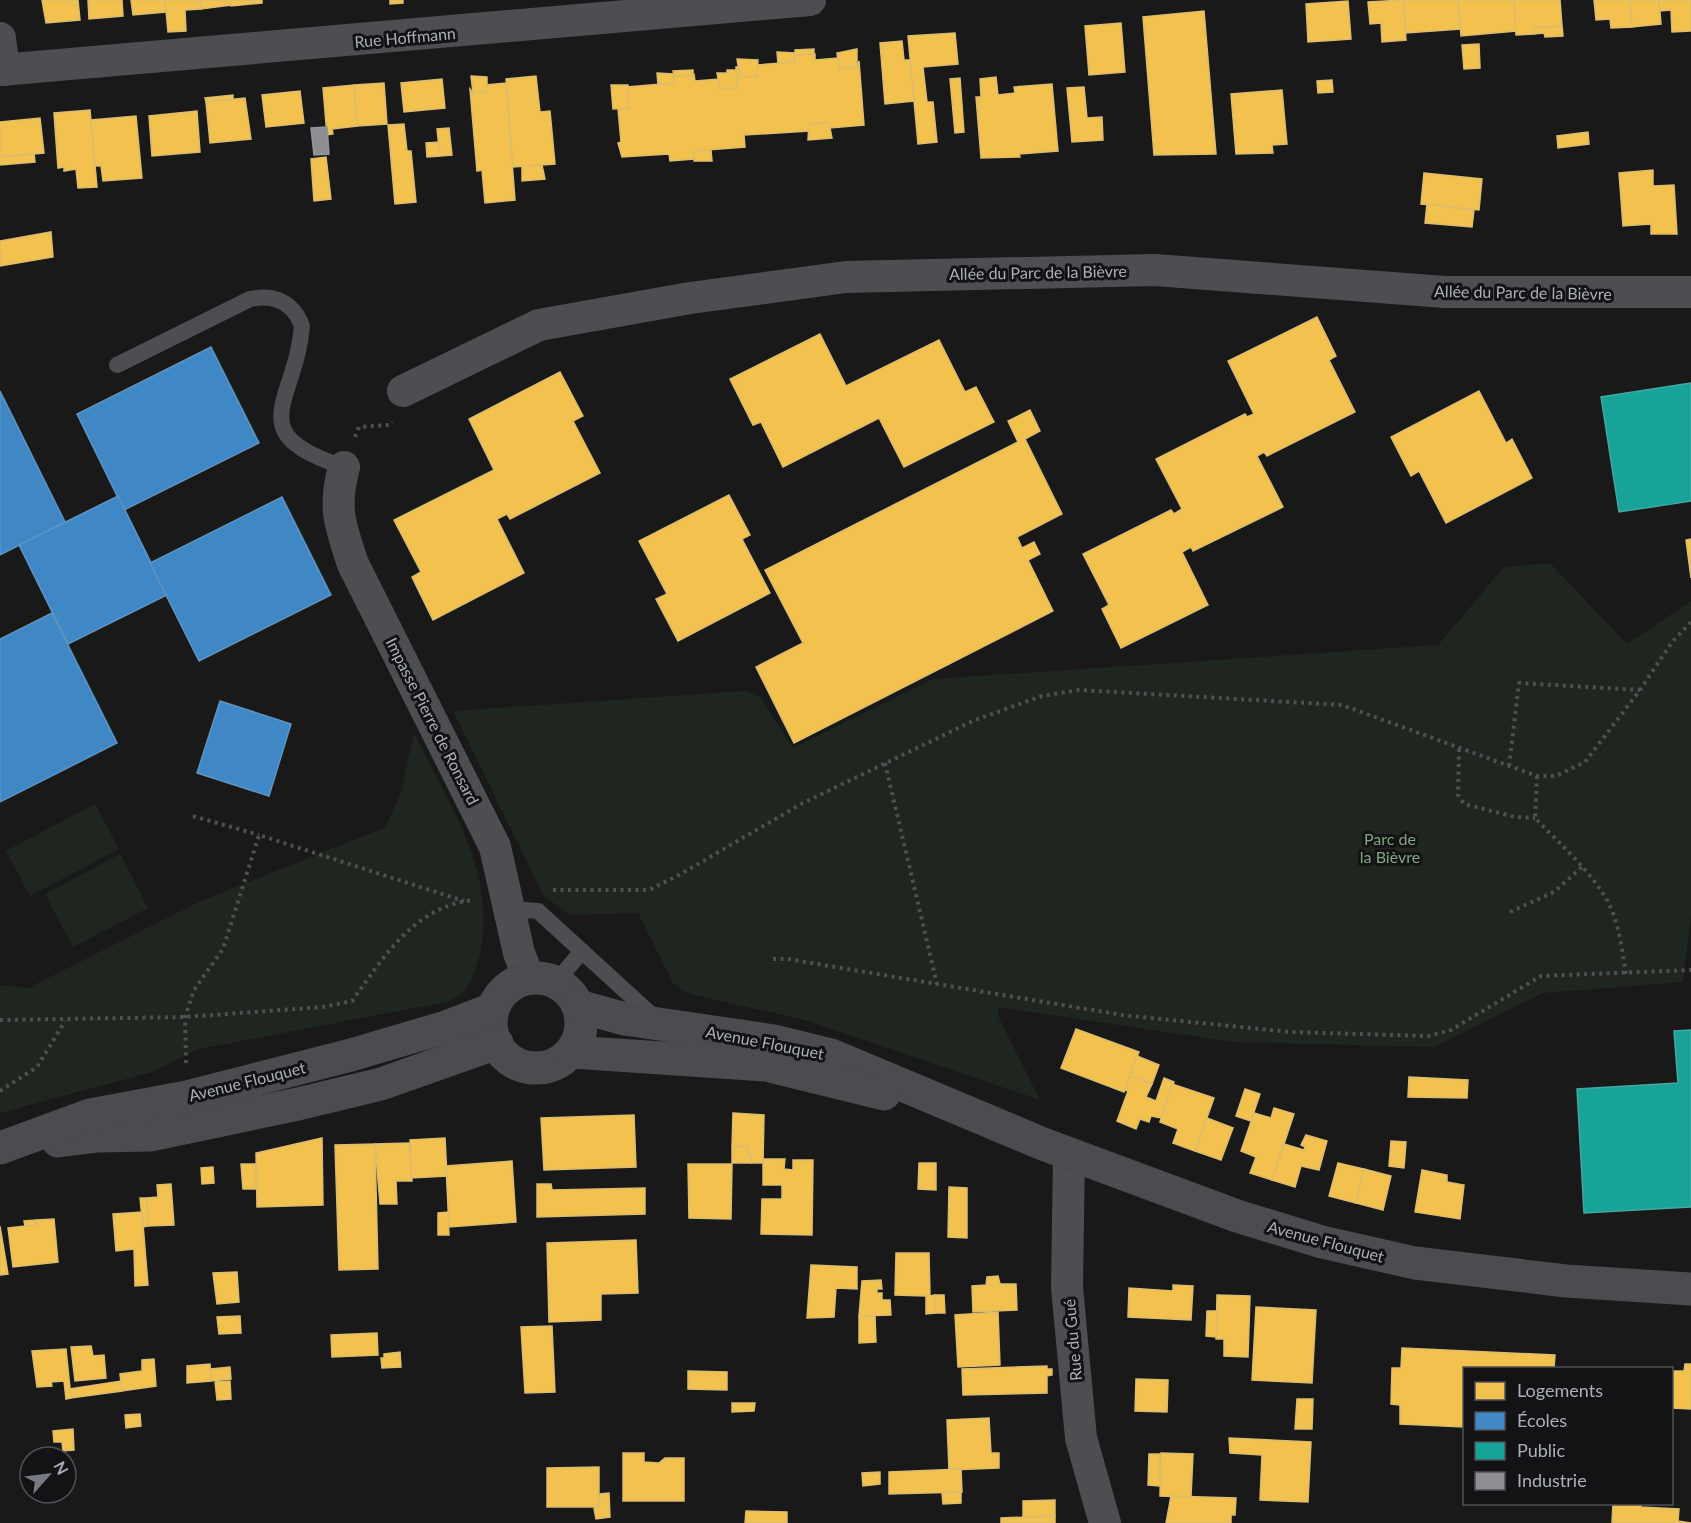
<svg xmlns="http://www.w3.org/2000/svg" width="1691" height="1523" font-family="Lato,sans-serif">
<style>
.green{fill:#1e261f}
.homes{fill:#f2c14e;stroke:#dcbc6e;stroke-width:1.5}
.schools{fill:#3f88c5;stroke:#5f94c2;stroke-width:1.5}
.public{fill:#17a398;stroke:#43a7a2;stroke-width:1.5}
.industry{fill:#8d8d92;stroke:#96979e;stroke-width:1.5}
.lines{fill:none;stroke-linecap:round;stroke-linejoin:round}
.path{stroke:#4f5054;stroke-width:4;stroke-dasharray:3 4.5;stroke-linecap:butt}
.service{stroke:#4d4e52;stroke-width:16}
.minor{stroke:#4d4e52;stroke-width:32}
.secondary{stroke:#4c4c50;stroke-width:33}
.labels{text-anchor:middle;dominant-baseline:central;stroke-width:6;stroke-linejoin:round;paint-order:stroke}
.street-label{font-size:16px;fill:#aaafba;stroke:#131315}
.park-label{font-size:16px;fill:#80a682;stroke:#131315}
</style>
<rect width="100%" height="100%" fill="#191919"/>
<g class="green">
<polygon points="1550,563 1627,644 1691,601 1691,916 1683,982 1543,993 1434,1047 1233,1042 998,1007 999,1018 1040,1100 805,1020 694,995 683,991 673,983 638,913 570,915 544,896 453,711 744,691 760,697 793,748 933,679 1438,645 1504,567"/>
<path d="M414,733C449,803 501,880 478,961C472,981 467,994 446,1002L199,1049L152,1072L0,1113V985L28,988L203,900L386,827L401,791Z"/>
<polygon points="95,804 119,849 30,896 6,851"/>
<polygon points="120,854 148,908 73,947 45,894"/>
</g>
<g class="homes">
<polygon points="42,0 78,0 80,20 46,23"/>
<polygon points="88,0 122,0 123,16 89,19"/>
<polygon points="131,0 165,0 166,12 133,15"/>
<polygon points="165,0 200,0 201,9 185,10 186,31 168,32"/>
<polygon points="200,0 230,0 231,5 201,9"/>
<polygon points="230,0 262,0 262,3 231,6"/>
<polygon points="390,0 403,0 403,3 390,4"/>
<polygon points="1403,0 1458,0 1460,29 1406,33"/>
<polygon points="1403,0 1406,40 1382,42 1381,23 1370,24 1368,2"/>
<polygon points="1458,0 1514,0 1516,31 1461,36"/>
<polygon points="1514,0 1560,0 1562,26 1533,28 1534,34 1516,35"/>
<polygon points="1594,0 1630,0 1632,27 1611,28 1610,19 1596,20"/>
<polygon points="1630,0 1659,0 1661,24 1632,27"/>
<polygon points="1659,0 1691,0 1691,31 1672,32 1671,10 1660,11"/>
<polygon points="1348,1 1351,39 1308,42 1306,4"/>
<polygon points="1204,11 1216,154 1154,155 1143,17"/>
<polygon points="1121,23 1125,72 1089,75 1085,26"/>
<polygon points="1562,26 1563,36 1545,37 1544,33 1534,34 1533,28"/>
<polygon points="955,33 958,64 923,67 927,102 933,102 937,142 918,144 908,36"/>
<polygon points="902,41 904,60 910,60 914,101 885,104 880,43"/>
<polygon points="1479,44 1480,68 1464,69 1462,45"/>
<polygon points="814,49 814,54 795,55 795,50"/>
<polygon points="857,49 857,67 839,69 837,53"/>
<polygon points="777,52 795,53 795,62 778,63"/>
<polygon points="815,54 815,60 838,58 839,69 857,67 859,61 864,125 830,128 829,123 809,124 809,131 744,135 745,147 694,151 694,159 670,161 669,154 622,157 618,143 621,142 618,109 629,108 627,87 674,83 673,76 694,74 695,81 719,79 720,89 737,88 736,67 739,67 740,77 757,76 757,65 795,62 794,55"/>
<polygon points="737,59 758,60 757,76 740,77"/>
<polygon points="693,70 693,75 674,76 673,71"/>
<polygon points="727,70 736,70 737,88 720,89 717,73 727,73"/>
<polygon points="657,73 673,74 674,83 658,84"/>
<polygon points="471,76 487,77 487,92 473,93"/>
<polygon points="536,76 540,112 550,111 555,164 513,167 506,79"/>
<polygon points="996,77 998,95 1015,93 1014,87 1052,84 1058,151 1019,154 1020,157 981,158 976,97 981,97 980,79"/>
<polygon points="960,78 964,132 955,133 950,79"/>
<polygon points="442,79 445,108 404,112 401,83"/>
<polygon points="1332,80 1333,92 1318,93 1317,81"/>
<polygon points="384,83 387,124 357,126 354,85"/>
<polygon points="506,83 515,200 485,203 482,170 477,171 470,89 473,93 487,92 486,85"/>
<polygon points="354,85 357,126 332,129 333,134 327,135 323,88"/>
<polygon points="611,85 628,85 629,108 613,109"/>
<polygon points="1084,87 1087,118 1102,117 1103,140 1072,142 1067,88"/>
<polygon points="1282,90 1287,144 1272,145 1273,153 1236,154 1231,94"/>
<polygon points="300,91 304,123 266,127 262,95"/>
<polygon points="233,95 233,99 206,102 205,98"/>
<polygon points="245,98 251,139 210,143 206,102"/>
<polygon points="90,110 97,187 78,188 76,169 64,171 64,167 58,168 54,113"/>
<polygon points="197,111 200,152 152,156 149,116"/>
<polygon points="136,116 142,178 103,181 101,166 95,166 91,120"/>
<polygon points="40,118 44,153 0,157 0,122"/>
<polygon points="829,123 832,138 808,140 809,124"/>
<polygon points="404,124 407,151 411,151 416,202 395,204 388,125"/>
<polygon points="449,128 452,155 440,156 437,129"/>
<polygon points="1588,132 1589,144 1558,148 1557,136"/>
<polygon points="439,142 440,156 427,157 426,143"/>
<polygon points="711,150 712,161 694,161 694,151"/>
<polygon points="34,154 35,162 0,165 0,157"/>
<polygon points="326,157 331,199 314,201 311,159"/>
<polygon points="542,165 545,179 522,181 522,166"/>
<polygon points="1653,170 1653,186 1674,185 1677,234 1651,234 1651,224 1623,226 1619,173"/>
<polygon points="1424,173 1482,179 1479,210 1421,204"/>
<polygon points="1427,204 1474,210 1472,227 1425,223"/>
<polygon points="51,232 53,257 0,266 0,241"/>
<polygon points="1317,317 1336,356 1329,360 1355,412 1267,456 1264,452 1257,456 1283,507 1193,551 1191,547 1182,552 1208,605 1121,648 1102,609 1109,605 1083,554 1171,510 1174,514 1182,509 1156,459 1245,414 1247,417 1254,414 1228,361"/>
<polygon points="820,334 846,386 939,340 965,392 976,387 994,422 904,467 879,418 783,467 761,422 753,425 730,379"/>
<polygon points="560,372 583,416 573,421 600,473 510,519 507,514 497,519 524,573 433,620 412,577 421,572 394,520 494,470 469,419"/>
<polygon points="1479,391 1506,443 1512,439 1532,478 1446,523 1419,471 1411,476 1391,437"/>
<polygon points="1030,410 1040,431 1025,439 1062,514 1017,537 1022,548 1034,542 1040,554 1028,560 1053,611 794,743 756,667 803,643 765,570 1018,442 1008,421"/>
<polygon points="729,495 750,535 742,539 770,593 678,641 656,599 667,594 639,541"/>
<polygon points="1691,539 1691,578 1686,540"/>
<polygon points="1076,1029 1139,1052 1124,1092 1061,1068"/>
<polygon points="1137,1056 1159,1065 1152,1084 1130,1076"/>
<polygon points="1130,1076 1152,1084 1146,1097 1156,1101 1164,1078 1174,1082 1161,1118 1151,1116 1149,1122 1140,1119 1136,1129 1117,1121 1128,1091 1125,1090"/>
<polygon points="1409,1077 1468,1080 1467,1098 1408,1097"/>
<polygon points="1172,1084 1214,1098 1195,1151 1173,1143 1178,1129 1160,1122"/>
<polygon points="1245,1089 1260,1094 1251,1121 1236,1116"/>
<polygon points="1274,1108 1294,1114 1272,1180 1250,1173 1256,1157 1241,1151 1254,1113 1271,1118"/>
<polygon points="733,1113 764,1115 763,1163 751,1163 750,1153 747,1153 747,1147 732,1146"/>
<polygon points="634,1115 636,1167 544,1170 541,1118"/>
<polygon points="1207,1118 1233,1128 1221,1160 1195,1151"/>
<polygon points="1306,1135 1327,1141 1319,1170 1301,1166 1295,1187 1272,1180 1284,1144 1304,1150 1305,1147 1301,1145"/>
<polygon points="322,1138 323,1205 257,1207 256,1153"/>
<polygon points="445,1138 447,1176 411,1178 410,1140"/>
<polygon points="1391,1141 1406,1142 1404,1168 1389,1166"/>
<polygon points="409,1143 412,1181 396,1181 397,1204 380,1204 375,1144"/>
<polygon points="375,1144 378,1269 339,1270 335,1145"/>
<polygon points="732,1146 747,1147 747,1153 750,1153 751,1163 732,1163"/>
<polygon points="763,1159 785,1159 784,1169 793,1170 793,1160 813,1160 812,1235 761,1234 762,1199 782,1199 782,1185 763,1185"/>
<polygon points="512,1161 516,1222 449,1227 446,1166"/>
<polygon points="919,1163 936,1163 936,1190 918,1189"/>
<polygon points="1338,1163 1364,1169 1356,1203 1329,1196"/>
<polygon points="241,1164 256,1164 256,1189 243,1189"/>
<polygon points="688,1164 732,1164 731,1219 689,1218"/>
<polygon points="213,1167 214,1183 202,1184 201,1168"/>
<polygon points="1364,1169 1391,1176 1383,1210 1356,1203"/>
<polygon points="1422,1170 1447,1175 1447,1182 1464,1185 1460,1219 1415,1212"/>
<polygon points="171,1184 174,1225 148,1226 147,1198 158,1197 157,1185"/>
<polygon points="537,1184 551,1184 552,1190 645,1188 645,1214 537,1217"/>
<polygon points="949,1187 967,1188 967,1238 948,1237"/>
<polygon points="140,1198 147,1198 148,1226 143,1227"/>
<polygon points="142,1212 148,1285 135,1286 134,1249 116,1251 113,1214"/>
<polygon points="448,1212 449,1235 438,1235 438,1213"/>
<polygon points="54,1219 58,1262 13,1267 8,1228 36,1225 36,1220"/>
<polygon points="36,1220 36,1225 25,1226 24,1221"/>
<polygon points="0,1226 8,1274 0,1275"/>
<polygon points="636,1240 638,1293 601,1294 601,1320 549,1322 547,1243"/>
<polygon points="896,1253 929,1253 930,1296 935,1295 935,1313 926,1314 926,1296 895,1295"/>
<polygon points="811,1265 857,1267 857,1289 836,1288 834,1317 807,1318"/>
<polygon points="237,1272 239,1302 217,1304 213,1273"/>
<polygon points="998,1276 1000,1284 1016,1284 1017,1310 973,1312 972,1286 986,1285 987,1277"/>
<polygon points="881,1280 882,1289 877,1289 877,1293 882,1293 882,1300 890,1300 891,1315 859,1316 862,1281"/>
<polygon points="1173,1285 1193,1286 1191,1320 1128,1317 1129,1288 1173,1291"/>
<polygon points="935,1295 944,1295 945,1313 935,1313"/>
<polygon points="1217,1295 1250,1296 1248,1357 1224,1356 1224,1339 1216,1339"/>
<polygon points="1256,1307 1316,1310 1312,1383 1252,1380"/>
<polygon points="1207,1311 1217,1311 1216,1337 1206,1336"/>
<polygon points="998,1312 1000,1365 958,1367 955,1315"/>
<polygon points="240,1316 241,1333 219,1334 217,1317"/>
<polygon points="859,1316 875,1316 876,1342 859,1343"/>
<polygon points="552,1326 555,1392 525,1393 521,1327"/>
<polygon points="377,1333 378,1355 332,1357 331,1335"/>
<polygon points="91,1346 93,1356 104,1355 106,1378 75,1381 71,1347"/>
<polygon points="1402,1348 1555,1355 1554,1368 1464,1368 1464,1427 1400,1424 1400,1405 1391,1404 1392,1368 1401,1368"/>
<polygon points="66,1349 71,1398 66,1399 64,1381 51,1382 52,1386 37,1387 32,1351"/>
<polygon points="400,1352 401,1367 382,1368 381,1358 384,1358 384,1354"/>
<polygon points="154,1359 156,1386 122,1391 120,1374 142,1371 142,1360"/>
<polygon points="210,1364 211,1381 187,1383 187,1366"/>
<polygon points="1685,1364 1691,1364 1691,1409 1672,1408 1672,1371 1684,1371"/>
<polygon points="1047,1366 1047,1369 1052,1369 1052,1375 1047,1376 1047,1393 963,1395 962,1369"/>
<polygon points="230,1367 231,1379 211,1381 211,1369"/>
<polygon points="688,1371 727,1372 727,1390 688,1389"/>
<polygon points="1136,1379 1168,1380 1167,1412 1135,1411"/>
<polygon points="121,1381 122,1391 71,1398 70,1389"/>
<polygon points="230,1381 231,1399 217,1400 215,1382"/>
<polygon points="1297,1399 1313,1399 1312,1429 1295,1429"/>
<polygon points="732,1403 755,1403 754,1411 732,1412"/>
<polygon points="140,1414 141,1426 126,1428 125,1415"/>
<polygon points="989,1418 991,1453 999,1453 999,1468 949,1470 947,1420"/>
<polygon points="73,1429 74,1450 63,1451 62,1442 54,1442 53,1431"/>
<polygon points="1229,1438 1311,1442 1308,1502 1260,1500 1262,1455 1230,1453"/>
<polygon points="623,1453 644,1453 644,1462 659,1463 665,1458 684,1458 684,1501 623,1501"/>
<polygon points="1161,1453 1193,1454 1191,1497 1160,1496"/>
<polygon points="1149,1454 1160,1454 1160,1486 1148,1485"/>
<polygon points="599,1467 599,1507 547,1507 547,1468"/>
<polygon points="961,1469 962,1492 889,1494 889,1472"/>
<polygon points="880,1472 880,1484 863,1486 862,1473"/>
<polygon points="961,1492 961,1503 943,1504 942,1493"/>
<polygon points="609,1493 610,1517 596,1519 594,1508 599,1507 600,1494"/>
<polygon points="1171,1496 1236,1498 1235,1515 1231,1515 1231,1523 1166,1523"/>
<polygon points="1055,1500 1055,1516 1023,1517 1023,1501"/>
<polygon points="1613,1504 1641,1504 1641,1507 1679,1509 1678,1521 1691,1523 1612,1523"/>
<polygon points="746,1511 787,1512 787,1523 745,1523"/>
<polygon points="1055,1516 1055,1523 1001,1523 1001,1518"/>
</g>
<g class="schools">
<polygon points="211,347 259,443 124,510 77,414"/>
<polygon points="0,391 65,522 0,555"/>
<polygon points="118,496 167,595 68,644 19,545"/>
<polygon points="282,497 331,595 199,661 150,563"/>
<polygon points="52,613 117,743 0,802 0,639"/>
<polygon points="220,701 291,724 269,796 197,773"/>
</g>
<g class="public">
<polygon points="1691,383 1691,501 1619,512 1601,397"/>
<polygon points="1691,1030 1691,1207 1584,1213 1577,1089 1678,1083 1674,1031"/>
</g>
<polygon class="industry" points="327,127 329,154 314,155 311,128"/>
<g class="lines">
<g class="path">
<polyline points="355,437 359,427 390,425 392,422"/>
<polyline points="1459,749 1458,795 1464,804 1515,817 1535,818"/>
<polyline points="885,763 937,984"/>
<polyline points="1509,766 1519,683 1640,690"/>
<path d="M1537,776L1535,818C1560,844 1590,870 1608,902C1619,923 1622,950 1626,974"/>
<polyline points="193,816 259,835"/>
<polyline points="553,890 649,890 679,875 801,804 975,720 1042,696 1079,690 1342,705 1537,776 1556,776 1585,762 1640,690 1672,642 1691,622"/>
<polyline points="1510,912 1554,892 1582,867"/>
<polyline points="773,959 788,959 1122,1015 1291,1032 1428,1036 1451,1030 1541,976 1691,970"/>
<path d="M0,1020L185,1017L323,1007L352,1001C384,957 414,906 474,900"/>
<polyline points="186,1063 185,1017 194,990 223,949 259,835 464,901"/>
<polyline points="0,1091 37,1067 65,1021"/>
</g>
<g class="service">
<path d="M117,365L250,299C274,294 293,302 302,326C296,402 239,433 344,467"/>
<polyline points="510,909 538,911 656,1019"/>
<polyline points="556,982 582,951"/>
</g>
<g class="minor">
<polyline points="0,38 4,70"/>
<polyline points="0,70 810,0"/>
<polyline points="403,391 539,325 690,298 846,277 1155,270 1445,292 1691,292"/>
<path d="M344,467C333,508 340,525 353,564L495,847L519,953L529,979"/>
<polyline points="1069,1154 1067,1287 1081,1438 1105,1523"/>
</g>
<g class="secondary">
<circle cx="536" cy="1023" r="45"/>
<polyline points="578,1006 625,1019 774,1041 831,1055 1043,1144 1237,1216 1322,1242 1415,1263 1566,1281 1691,1289"/>
<polyline points="572,1052 766,1065 884,1094"/>
<polyline points="58,1141 98,1136 150,1135 298,1104 381,1084 497,1043"/>
<polyline points="0,1148 90,1115 187,1097 351,1055 446,1027 493,1009"/>
</g>
</g>
<g class="labels">
<g class="street-label">
<text transform="translate(405 37) rotate(-5)">Rue Hoffmann</text>
<text transform="translate(1038 272) rotate(-1)">Allée du Parc de la Bièvre</text>
<text transform="translate(1523 292) rotate(1)">Allée du Parc de la Bièvre</text>
<text transform="translate(433 721) rotate(63)">Impasse Pierre de Ronsard</text>
<text transform="translate(765 1042) rotate(11)">Avenue Flouquet</text>
<text transform="translate(247 1081) rotate(-14)">Avenue Flouquet</text>
<text transform="translate(1326 1241) rotate(15)">Avenue Flouquet</text>
<text transform="translate(1072 1340) rotate(-95)">Rue du Gué</text>
</g>
<g class="park-label">
<text x="1390" y="838">Parc de<tspan x="1390" dy="18">la Bièvre</tspan></text>
</g>
</g>
<rect x="1463" y="1367" width="210" height="138" fill="#131315" stroke="#4f5157" stroke-width="1.5"/>
<rect x="1475" y="1382" width="30" height="18" fill="#f2c14e" stroke="#4f5157" stroke-width="1.5"/>
<text x="1517" y="1397" font-size="18" fill="#aaafba">Logements</text>
<rect x="1475" y="1412" width="30" height="18" fill="#3f88c5" stroke="#4f5157" stroke-width="1.5"/>
<text x="1517" y="1427" font-size="18" fill="#aaafba">Écoles</text>
<rect x="1475" y="1442" width="30" height="18" fill="#17a398" stroke="#4f5157" stroke-width="1.5"/>
<text x="1517" y="1457" font-size="18" fill="#aaafba">Public</text>
<rect x="1475" y="1472" width="30" height="18" fill="#8d8d92" stroke="#4f5157" stroke-width="1.5"/>
<text x="1517" y="1487" font-size="18" fill="#aaafba">Industrie</text>
<g transform="translate(48 1475) rotate(62)"><circle r="28" fill="#131315" stroke="#4f5157" stroke-width="1.5"/>
<path d="M0-4.5L10 22L0 15L-10 22Z" fill="#777a82"/>
<text y="-9" font-size="16" font-weight="bold" text-anchor="middle" fill="#aaafba">N</text>
</g>
</svg>
